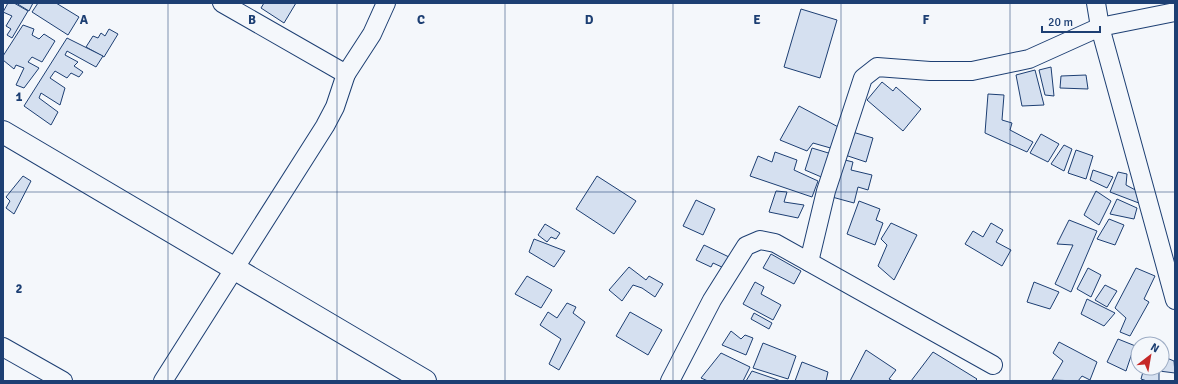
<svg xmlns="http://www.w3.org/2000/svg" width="1178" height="384" font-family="Signika,sans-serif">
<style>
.building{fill:#d5e0f0;stroke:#1d3f73}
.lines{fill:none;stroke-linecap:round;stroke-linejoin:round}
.street-casing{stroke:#1d3f73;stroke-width:20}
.secondary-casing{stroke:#1d3f73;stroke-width:24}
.street{stroke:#f4f7fb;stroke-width:18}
.secondary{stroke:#f4f7fb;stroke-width:22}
.grid{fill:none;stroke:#1d3f73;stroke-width:1;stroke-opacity:0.55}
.grid-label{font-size:13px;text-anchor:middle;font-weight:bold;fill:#1d3f73;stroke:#f4f7fb;stroke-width:3;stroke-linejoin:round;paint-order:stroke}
</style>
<rect width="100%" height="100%" fill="#f4f7fb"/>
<g class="building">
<polygon points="8,3 14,3 28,11 12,38 7,35 11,29 6,26 12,16 3,12"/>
<polygon points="16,3 33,3 29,11"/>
<polygon points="38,3 56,3 79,17 68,35 32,12"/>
<polygon points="264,3 296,3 284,23 261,8"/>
<polygon points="801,9 837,20 820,78 784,67"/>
<polygon points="23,25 34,29 32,35 39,39 44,34 55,41 42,62 32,57 28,62 39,68 24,88 16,85 24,68 16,65 14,69 3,60 3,56"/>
<polygon points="109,29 118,34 104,57 86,47 93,36 98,38 101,33 105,36"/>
<polygon points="67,38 103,56 96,67 67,51 65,55 78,62 74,66 83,72 79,77 71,73 67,78 55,71 50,78 65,88 60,105 41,93 39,98 58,112 51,125 24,106"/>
<polygon points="1051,67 1054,96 1045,95 1039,70"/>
<polygon points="1035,70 1044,105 1022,106 1016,75"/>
<polygon points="1086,75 1088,89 1060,88 1061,76"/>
<polygon points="882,82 893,91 896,87 921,109 903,131 867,100"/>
<polygon points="988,94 1004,95 1002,120 1012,123 1010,130 1033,142 1027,152 985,133"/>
<polygon points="799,106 842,129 834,149 813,143 807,151 780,140"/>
<polygon points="849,131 873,138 866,162 842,154"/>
<polygon points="1041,134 1059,144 1048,162 1030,153"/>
<polygon points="1064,145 1072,149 1064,171 1051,164"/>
<polygon points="812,148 835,155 826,179 805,170"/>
<polygon points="1076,150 1093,156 1086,179 1068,173"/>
<polygon points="775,152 797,160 794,170 818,181 812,197 750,176 758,156 772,162"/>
<polygon points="841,159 853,162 851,170 872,175 868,190 858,187 854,203 832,197"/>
<polygon points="1093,170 1113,177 1107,188 1090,180"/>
<polygon points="1118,172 1127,174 1126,185 1141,193 1144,205 1110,192"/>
<polygon points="23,176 31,181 14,214 6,208 10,201 6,197"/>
<polygon points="597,176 636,201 614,234 576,209"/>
<polygon points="776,191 787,192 784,202 804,205 798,218 769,212"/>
<polygon points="1096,191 1111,201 1099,225 1084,215"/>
<polygon points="1117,199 1137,208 1134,219 1110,214"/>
<polygon points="696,200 715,209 703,235 683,226"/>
<polygon points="859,201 880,209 876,220 883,223 875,245 847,234"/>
<polygon points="1109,219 1124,225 1115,245 1097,239"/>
<polygon points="1069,220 1097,231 1071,292 1055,284 1073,245 1057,244"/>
<polygon points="891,223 917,235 894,280 878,266 887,245 881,239"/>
<polygon points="991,223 1003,230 996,242 1011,250 1002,266 965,244 973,231 983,237"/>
<polygon points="545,224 560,233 556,239 551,237 547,242 538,235"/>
<polygon points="534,239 565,251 554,267 529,252"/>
<polygon points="704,245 729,257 724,268 713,263 711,267 696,260"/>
<polygon points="771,254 801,271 794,284 763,268"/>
<polygon points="629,267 646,280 649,276 663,284 655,297 642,288 633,285 622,301 609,290"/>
<polygon points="1088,268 1101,275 1091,297 1077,289"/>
<polygon points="1136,268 1155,276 1144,299 1149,302 1130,336 1120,332 1126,318 1115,308"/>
<polygon points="527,276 552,290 541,308 515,294"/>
<polygon points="755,282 764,287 761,294 781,305 773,320 743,304"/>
<polygon points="1034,282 1059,292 1050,309 1027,302"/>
<polygon points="1105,285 1117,291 1107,307 1095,300"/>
<polygon points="1087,299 1115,313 1104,326 1081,314"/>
<polygon points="567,303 576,307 573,313 585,322 559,370 549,364 561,339 540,325 548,312 557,318"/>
<polygon points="630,312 662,330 648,355 616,336"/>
<polygon points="754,313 772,323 769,329 751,319"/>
<polygon points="731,331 741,339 745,335 753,338 746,355 722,345"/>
<polygon points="1118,339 1138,347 1138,356 1132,353 1126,371 1107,362"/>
<polygon points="1059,342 1097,362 1090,380 1082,376 1078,381 1052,380 1063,361 1053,353"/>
<polygon points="763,343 796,356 788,379 753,368"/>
<polygon points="866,350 896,370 889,379 893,381 850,381"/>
<polygon points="933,352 977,379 975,381 911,381"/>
<polygon points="721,353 750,367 743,381 708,381 701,378"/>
<polygon points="1162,356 1174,361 1175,373 1159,371 1159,381 1147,381 1141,379 1144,368 1162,368"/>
<polygon points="802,362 828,372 826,381 795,381"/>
<polygon points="752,371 781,381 746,381"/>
</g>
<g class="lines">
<g class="street-casing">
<g id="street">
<polyline points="1096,3 1100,27 1175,300"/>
<polyline points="346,74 372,34 386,3"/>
<polyline points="809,262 826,191 863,78 877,67 930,71 972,71 1029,59 1100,27 1175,12"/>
<polyline points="3,347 63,381"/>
<polyline points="163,381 325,126 335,107 346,74 222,3"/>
<polyline points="670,381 712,300 746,246 760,240 775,243 993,365"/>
</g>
</g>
<g class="secondary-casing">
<polyline id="secondary" points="3,132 425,381"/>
</g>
<use href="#street" class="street"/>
<use href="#secondary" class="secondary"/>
</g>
<path class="grid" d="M168,3V381M337,3V381M505,3V381M673,3V381M841,3V381M1010,3V381M3,192H1175"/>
<g class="grid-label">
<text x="84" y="24">A</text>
<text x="252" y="24">B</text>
<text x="421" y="24">C</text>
<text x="589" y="24">D</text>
<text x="757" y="24">E</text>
<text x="926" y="24">F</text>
<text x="19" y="101">1</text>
<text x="19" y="293">2</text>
</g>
<rect width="1178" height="384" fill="none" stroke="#1d3f73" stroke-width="8"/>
<g transform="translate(1150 356) rotate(31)"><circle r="19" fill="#f4f7fb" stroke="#9eadc5"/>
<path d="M0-3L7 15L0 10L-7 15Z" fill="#c62828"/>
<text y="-6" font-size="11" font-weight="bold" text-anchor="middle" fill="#1d3f73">N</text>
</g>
<path d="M1042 26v6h58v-6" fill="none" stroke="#1d3f73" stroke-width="2"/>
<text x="1048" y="26" font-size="12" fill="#1d3f73" stroke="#f4f7fb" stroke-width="3" paint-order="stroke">20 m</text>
</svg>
